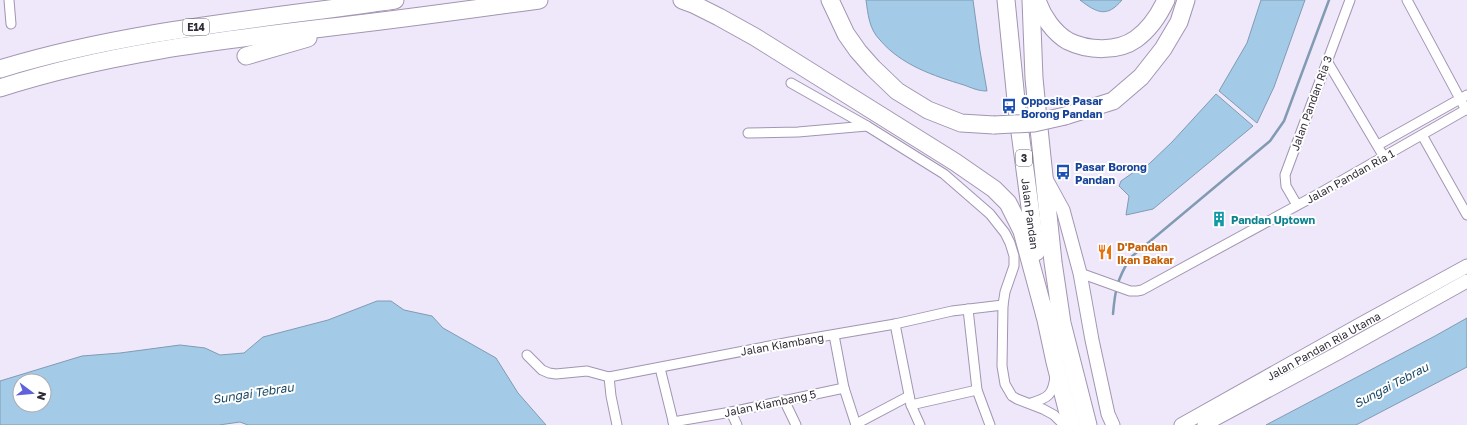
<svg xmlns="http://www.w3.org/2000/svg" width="1467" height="425" font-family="'Golos Text',sans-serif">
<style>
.water{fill:#a3cbe7;stroke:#809bb2;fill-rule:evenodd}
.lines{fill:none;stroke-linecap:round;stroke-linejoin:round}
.stream{stroke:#809bb2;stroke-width:2.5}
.street-casing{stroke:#a295b2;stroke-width:11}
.secondary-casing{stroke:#a295b2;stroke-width:15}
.highway-casing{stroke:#a295b2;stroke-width:19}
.street{stroke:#fff;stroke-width:9}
.secondary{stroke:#fff;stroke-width:13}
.highway{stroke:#fff;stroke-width:17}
.highway-bridge-casing{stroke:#a295b2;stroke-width:19;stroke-linecap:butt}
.highway-bridge{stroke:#fff;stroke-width:17}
.labels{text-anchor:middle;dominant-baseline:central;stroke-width:4;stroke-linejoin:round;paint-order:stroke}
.shield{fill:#fff;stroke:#6e6b73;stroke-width:1}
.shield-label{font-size:10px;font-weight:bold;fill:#302b37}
.transit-label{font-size:11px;font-weight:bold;fill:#164399;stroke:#fff;text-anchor:start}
.street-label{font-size:11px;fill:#302b37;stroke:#fff}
.culture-label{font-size:11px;font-weight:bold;fill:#0d838f;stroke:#fff;text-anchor:start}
.food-label{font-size:11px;font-weight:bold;fill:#c56008;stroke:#fff;text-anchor:start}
.water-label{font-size:12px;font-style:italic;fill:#164663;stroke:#fff}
</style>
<rect width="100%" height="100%" fill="#efe7fa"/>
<g class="water">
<path d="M866,0H973L980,51L987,91C978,91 972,88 964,85C934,76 901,65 880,40C869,29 868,14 866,0Z"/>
<path d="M1080,0H1122C1107,18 1097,13 1080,0Z"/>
<polygon points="1261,0 1305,0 1274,87 1257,123 1219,91 1247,43"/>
<polygon points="1216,94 1253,126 1153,209 1126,215 1129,196 1119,186 1121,181 1134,172 1149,164 1172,142"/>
<path d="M377,301H391L404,310L432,316L443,328L496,358L518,393L546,425H248L240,422L219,425H0V381L82,356L120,353L180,345L205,348L220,355L244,353L263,337L328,320ZM20,381H44V405H20Z"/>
<polygon points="1467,318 1467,367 1356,425 1266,425 1435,336"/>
</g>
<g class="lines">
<path class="stream" d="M1113,314C1115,290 1117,280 1130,258L1270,141L1284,121L1329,0"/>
<g class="street-casing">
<g id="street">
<polyline points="9,0 11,24"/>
<polyline points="1407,0 1466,110"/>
<polyline points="1327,61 1384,157"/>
<polyline points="791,83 867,126 944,174 990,214 1005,233 1010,243 1014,256 1014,266 1005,292 1003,305 1002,366 1005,384 1012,396 1017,399 1043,409 1054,415 1064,425"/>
<polyline points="748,133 798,132 867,126"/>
<polyline points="1422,135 1467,215"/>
<polyline points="1378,145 1467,95"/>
<polyline points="1297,205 1286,186 1285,175 1350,0"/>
<polyline points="1080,273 1130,291 1137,291 1142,290 1320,193 1467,109"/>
<polyline points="968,309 977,390 990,425"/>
<polyline points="895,324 911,405 920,425"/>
<polyline points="834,335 844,388 856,425"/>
<polyline points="527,355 542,370 549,373 556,374 587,371 609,377"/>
<polyline points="660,368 674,425"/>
<polyline points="784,400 796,425"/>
<path d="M1031,403C1048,398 1053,395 1055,376"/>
<polyline points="911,405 977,390"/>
<polyline points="731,412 737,425"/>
<polyline points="673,422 731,412 844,388"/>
<polyline points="856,424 909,396"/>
<polyline points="617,425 611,396 609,377 790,342 895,324 952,311 1003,305"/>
</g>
</g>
<g class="secondary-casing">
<g id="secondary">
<polyline points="1046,179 1063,210 1080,273 1092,340 1108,414 1113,425"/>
<path id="s1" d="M1181,425L1361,324L1467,266"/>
<polyline points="1204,425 1338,353 1467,281"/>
</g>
</g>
<g class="highway-casing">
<g id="highway">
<polyline points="682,0 693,4 719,17 755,37 955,162 994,189 1008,203 1022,231 1045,316"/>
<polyline points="830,0 846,34 858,51 873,68 897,91 928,110 961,123 994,125"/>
<path id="s2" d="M1006,0L1017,110L1036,252"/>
<polyline points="1031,0 1034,78 1038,119 1053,262 1062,323 1088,425"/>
<path d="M1037,0C1042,16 1054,33 1068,41C1088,51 1118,52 1136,39C1150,29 1159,15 1166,0"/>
<polyline points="246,56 308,38"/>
<path d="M0,69C128,30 263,19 395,0"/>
<path d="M0,88C105,54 214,41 323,28C395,20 467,10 539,0"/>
<polyline points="1065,116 1113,101 1141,77 1163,49 1179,22 1186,0"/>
<polyline points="1043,306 1055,362 1071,425"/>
</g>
</g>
<use href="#street" class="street"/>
<use href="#secondary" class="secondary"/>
<use href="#highway" class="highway"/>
<g class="highway-bridge-casing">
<polyline id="highway-bridge" points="994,125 1034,123 1065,116"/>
</g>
<use href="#highway-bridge" class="highway-bridge"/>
</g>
<defs>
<g id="bus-bare" transform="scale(1.2)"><path d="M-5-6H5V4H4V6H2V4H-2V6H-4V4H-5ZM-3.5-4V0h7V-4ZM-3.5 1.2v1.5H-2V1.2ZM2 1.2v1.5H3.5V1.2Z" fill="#1a4fb4" stroke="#fff" stroke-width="2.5" paint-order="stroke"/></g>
<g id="building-bare" transform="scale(1.2)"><path d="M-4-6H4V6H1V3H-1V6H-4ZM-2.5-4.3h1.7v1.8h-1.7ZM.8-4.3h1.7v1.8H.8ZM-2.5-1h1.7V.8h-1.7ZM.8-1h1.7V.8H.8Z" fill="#0f9aa8" stroke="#fff" stroke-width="2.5" paint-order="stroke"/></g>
<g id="restaurant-bare" transform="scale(1.2)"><path d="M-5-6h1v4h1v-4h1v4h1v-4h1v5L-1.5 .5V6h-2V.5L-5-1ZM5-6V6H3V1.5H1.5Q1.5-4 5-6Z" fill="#e8710a" stroke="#fff" stroke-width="2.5" paint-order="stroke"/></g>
</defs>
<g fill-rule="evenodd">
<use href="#bus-bare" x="1009" y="106"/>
<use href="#bus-bare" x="1063" y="172"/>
<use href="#building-bare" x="1219" y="219"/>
<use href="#restaurant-bare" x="1105" y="252"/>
</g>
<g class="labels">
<g class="shield">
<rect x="183" y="19" width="26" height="16" rx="3"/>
<rect x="1016" y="150" width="16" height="16" rx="3"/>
</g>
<g class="shield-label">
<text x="196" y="27">E14</text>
<text x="1024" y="158">3</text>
</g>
<g class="transit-label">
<text x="1021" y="100">Opposite Pasar<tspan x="1021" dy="13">Borong Pandan</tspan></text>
<text x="1075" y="166">Pasar Borong<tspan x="1075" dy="13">Pandan</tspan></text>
</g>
<g class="street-label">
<text transform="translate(1311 103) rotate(-70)">Jalan Pandan Ria 3</text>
<text transform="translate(1350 176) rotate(-29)">Jalan Pandan Ria 1</text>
<text stroke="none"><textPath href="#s2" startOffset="215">Jalan Pandan</textPath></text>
<text transform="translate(782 344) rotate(-10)">Jalan Kiambang</text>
<text stroke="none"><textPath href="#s1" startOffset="163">Jalan Pandan Ria Utama</textPath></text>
<text transform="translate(770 403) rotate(-12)">Jalan Kiambang 5</text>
</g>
<g class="culture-label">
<text x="1231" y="219">Pandan Uptown</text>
</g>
<g class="food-label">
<text x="1117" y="246">D'Pandan<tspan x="1117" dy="13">Ikan Bakar</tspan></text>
</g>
<g class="water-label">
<text transform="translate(1391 385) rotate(-28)">Sungai Tebrau</text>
<text transform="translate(253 393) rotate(-9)">Sungai Tebrau</text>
</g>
</g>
<g transform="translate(32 393) rotate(106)"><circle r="19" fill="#ffffff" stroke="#acaaaf"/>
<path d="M0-3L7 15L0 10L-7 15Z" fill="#5f62da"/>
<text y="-6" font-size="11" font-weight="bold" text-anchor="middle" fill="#302b37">N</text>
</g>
</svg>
